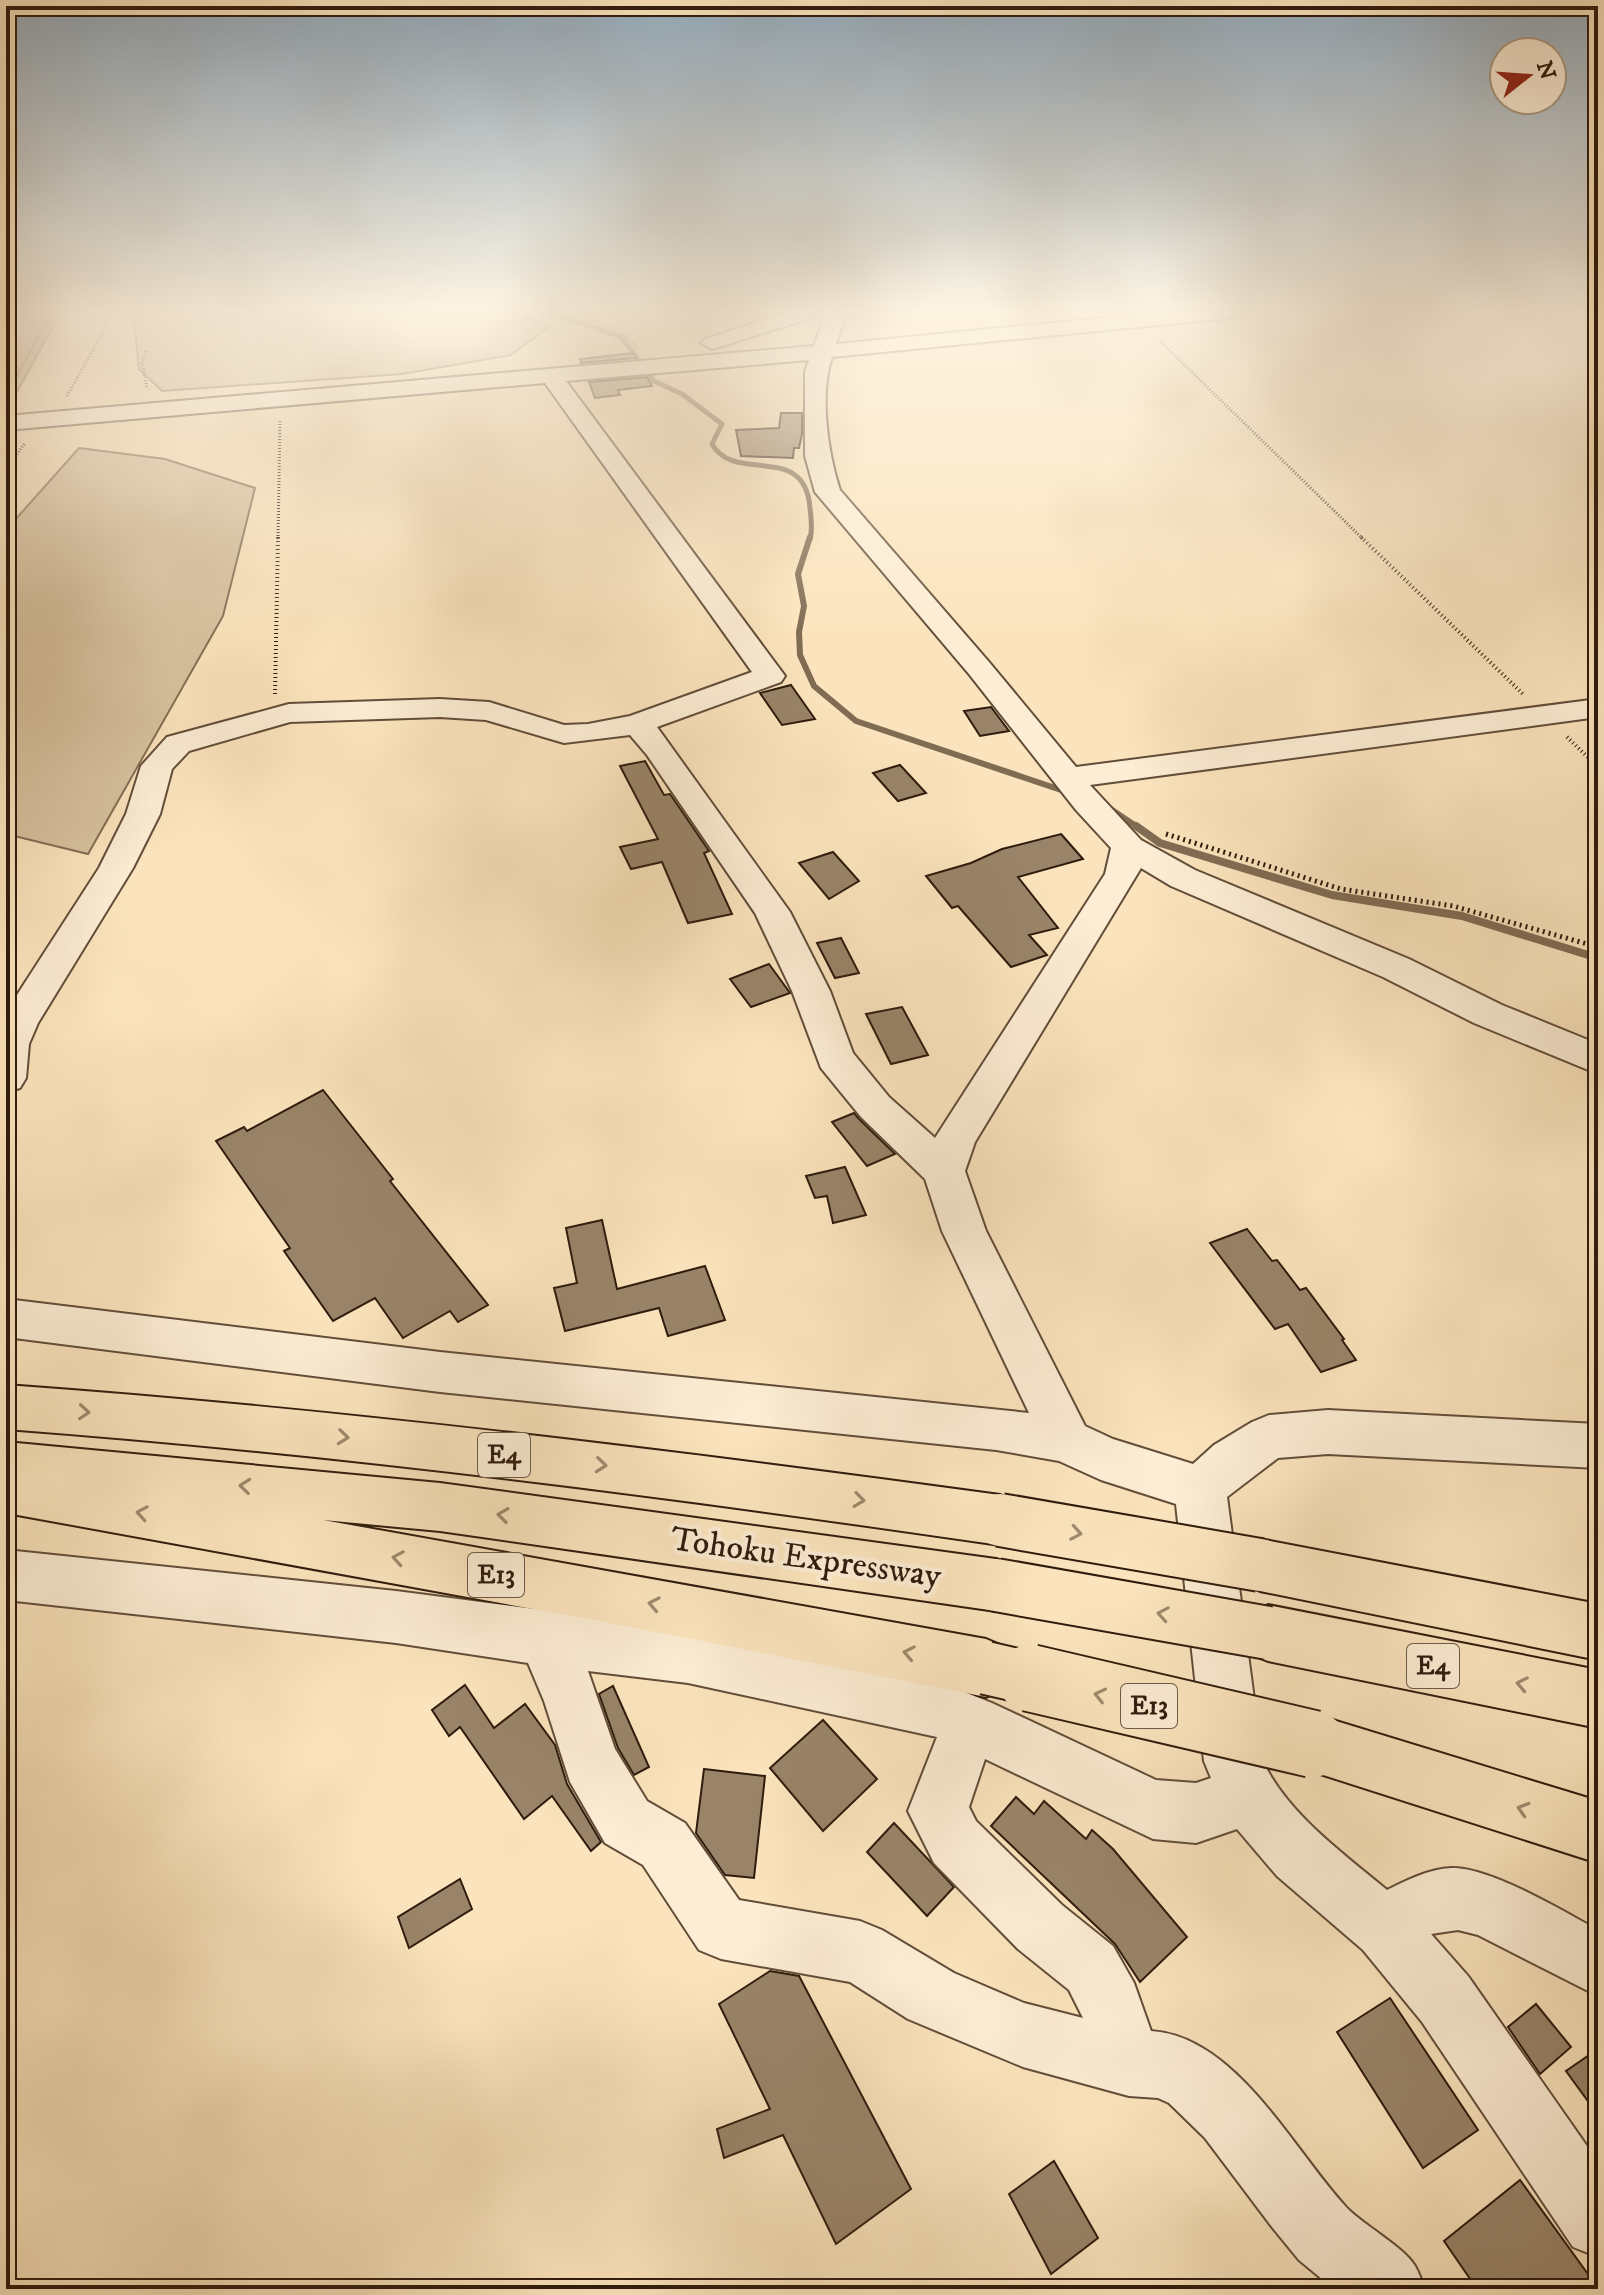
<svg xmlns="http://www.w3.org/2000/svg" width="1604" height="2295" font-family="'IM FELL DW Pica',serif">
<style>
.green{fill:#d8c29f;stroke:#846e56;stroke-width:2}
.water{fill:#b6a081;stroke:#806b53;stroke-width:2}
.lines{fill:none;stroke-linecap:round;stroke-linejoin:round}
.shore{stroke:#725e47;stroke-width:2}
.stream-far2{stroke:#806b53;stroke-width:5}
.stream-far1{stroke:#806b53;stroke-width:6}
.stream{stroke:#806b53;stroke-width:8}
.building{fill:#998469;stroke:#2f1b0d;stroke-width:2}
.minor-casing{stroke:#624d39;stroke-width:4}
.highway-casing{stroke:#2f1b0d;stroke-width:4}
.path-far2{stroke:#2f1b0d;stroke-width:3;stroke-dasharray:1 2;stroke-linecap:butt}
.path-far1{stroke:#2f1b0d;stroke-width:4;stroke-dasharray:1 3;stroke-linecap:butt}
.path{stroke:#2f1b0d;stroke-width:5;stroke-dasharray:2 4;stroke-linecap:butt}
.minor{fill:#fcedd4;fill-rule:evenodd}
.highway{fill:#fbe4bd;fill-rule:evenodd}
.highway-bridge-far1-casing{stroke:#2f1b0d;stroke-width:56;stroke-linecap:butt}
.highway-bridge-casing{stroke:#2f1b0d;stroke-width:70;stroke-linecap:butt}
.highway-bridge-far1{stroke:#fbe4bd;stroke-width:52}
.highway-bridge{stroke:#fbe4bd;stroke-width:66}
.oneway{stroke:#9f8a6e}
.labels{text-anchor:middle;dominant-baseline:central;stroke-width:8;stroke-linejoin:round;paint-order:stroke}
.shield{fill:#fcedd4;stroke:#6c5a49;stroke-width:2}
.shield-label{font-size:26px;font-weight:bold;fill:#2f1b0d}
.near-street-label{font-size:34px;fill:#2f1b0d;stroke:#fcedd4}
</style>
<rect width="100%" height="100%" fill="#fbe4bd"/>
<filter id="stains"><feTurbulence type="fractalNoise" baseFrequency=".0025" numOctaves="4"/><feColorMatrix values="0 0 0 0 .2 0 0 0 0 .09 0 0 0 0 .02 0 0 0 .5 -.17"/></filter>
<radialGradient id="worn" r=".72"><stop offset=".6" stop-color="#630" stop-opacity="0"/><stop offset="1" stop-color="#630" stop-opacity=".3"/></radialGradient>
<g class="green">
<polygon points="133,312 510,312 550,326 511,355 402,374 162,391 139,369"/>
<polygon points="79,448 165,459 255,488 223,616 88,854 6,834 6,530"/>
</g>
<polygon class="water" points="6,312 61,312 6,412"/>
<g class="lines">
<polyline class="shore" points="6,395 52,312"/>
<path class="stream-far2" d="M550,312L621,337L654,381L682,394L722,424L712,444C735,485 805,441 810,508C811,518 813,529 810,539"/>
<g class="stream-far1">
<polyline points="810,537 798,574 804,606 799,632 800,655 814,686 856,721 1070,793"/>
<polyline points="1103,804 1139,828"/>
</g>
<polyline class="stream" points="1136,826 1160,843 1332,895 1462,916 1598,958"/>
</g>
<g class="building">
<polygon points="633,353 636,358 581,363 580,359"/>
<polygon points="647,377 652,386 618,390 620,395 595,398 589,382"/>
<polygon points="781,413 802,413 802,434 799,448 794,448 793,458 741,456 736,430 779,428"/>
<polygon points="791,685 815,719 782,725 760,693"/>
<polygon points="991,707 1009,731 980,736 964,711"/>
<polygon points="645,761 664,795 670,794 709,851 704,853 732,914 688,923 662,862 631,869 620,847 658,839 620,766"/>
<polygon points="900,765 926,793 898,801 873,773"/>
<polygon points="1061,834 1083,859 1018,877 1058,928 1029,935 1047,955 1011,967 958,906 952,908 926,876 971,863 1002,849"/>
<polygon points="833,852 859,881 829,899 799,863"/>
<polygon points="841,938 859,973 835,978 817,943"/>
<polygon points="769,964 790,993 751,1007 730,979"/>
<polygon points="902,1007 928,1055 891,1064 866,1014"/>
<polygon points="323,1090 393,1179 390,1181 488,1305 458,1322 450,1311 403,1338 375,1298 333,1321 284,1251 290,1248 216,1141 244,1127 247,1131"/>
<polygon points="854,1113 859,1119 895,1154 867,1166 832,1122"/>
<polygon points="845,1167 866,1215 833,1223 827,1196 815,1198 806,1176"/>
<polygon points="602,1220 617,1289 705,1266 725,1320 668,1336 659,1308 565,1331 554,1288 577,1283 566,1228"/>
<polygon points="1247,1229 1272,1261 1277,1260 1300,1290 1306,1288 1344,1339 1342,1340 1356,1360 1321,1372 1288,1324 1275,1329 1210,1243"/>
<polygon points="465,1685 494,1728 525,1704 555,1745 567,1784 601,1842 591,1851 552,1796 524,1819 460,1727 449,1736 432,1710"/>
<polygon points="613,1686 649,1767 634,1775 618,1748 599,1694"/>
<polygon points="823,1720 877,1779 823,1831 770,1768"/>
<polygon points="704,1769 765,1776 754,1878 725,1875 696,1833"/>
<polygon points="1016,1797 1034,1814 1044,1801 1086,1839 1092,1830 1113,1849 1187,1937 1140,1982 1115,1944 991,1826"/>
<polygon points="894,1823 954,1887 927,1916 867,1852"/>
<polygon points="460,1879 472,1909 409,1948 398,1917"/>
<polygon points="770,1971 799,1976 911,2189 836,2244 783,2135 724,2158 717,2129 770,2109 719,2004"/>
<polygon points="1390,1998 1478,2130 1423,2168 1337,2032"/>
<polygon points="1536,2004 1571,2047 1540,2074 1508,2027"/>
<polygon points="1598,2049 1598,2115 1566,2071"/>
<polygon points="1054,2161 1098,2238 1051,2274 1009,2194"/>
<polygon points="1520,2180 1598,2288 1598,2289 1477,2289 1444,2241"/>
</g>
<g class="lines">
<g class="minor-casing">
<g id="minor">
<polygon points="789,312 820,312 817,316 719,347 712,349 701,343 705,339"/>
<path d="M826,312H846L836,344L1166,312H1240L1230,318L832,357C819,395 828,453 840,490L989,662L1076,767L1598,699V717L1090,785L1141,840L1195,870L1409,959L1502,1005L1598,1044V1074L1474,1023L1383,977L1171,886L1141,868L975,1142L965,1171L986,1231L1085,1426L1113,1439L1193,1464L1214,1445L1252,1422L1269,1415L1328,1410L1598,1424V1468L1328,1454L1278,1458L1227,1497L1262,1759C1285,1812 1344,1854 1387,1890C1407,1880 1429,1869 1451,1868C1491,1867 1562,1911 1598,1930V1996L1478,1935L1458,1930L1431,1934L1468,1976L1598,2162V2257L1573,2247L1422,2022L1363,1950L1277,1876L1237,1829L1196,1843L1153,1839L985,1759L969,1807L976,1821L1062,1905L1113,1946L1134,1983L1151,2031C1236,2036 1294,2151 1346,2207C1363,2225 1404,2247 1415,2266C1419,2273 1422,2282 1425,2289H1334L1299,2260L1272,2227L1205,2138L1169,2103L1158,2098L1129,2096L1023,2067L908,2019L850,1982L721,1959L699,1950L643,1865L605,1843L570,1782L544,1701L528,1663L396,1643L6,1600V1550L396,1591L688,1629L936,1681L992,1703L1156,1780L1196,1783L1211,1778L1204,1761L1176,1504L1101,1480L1059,1461L996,1450L440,1392L6,1337V1299L440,1352L1029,1413L942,1231L925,1179L861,1117L821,1068L792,991L755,913L647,755L630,735L564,743L486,720L440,717L290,722L189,751L172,769L160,814L133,868L38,1023L29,1044L26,1078L20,1088L6,1092V1012L99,868L126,814L141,766L167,737L289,704L440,699L489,702L564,725L588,724L630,716L752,672L545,383L6,430V416L814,346ZM809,360L805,372V456L815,492L969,674L1076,810L1111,848L1105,874L935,1138L889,1097L853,1053L830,991L790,912L657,727L781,682L785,676L566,381ZM588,1671L688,1683L937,1737L908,1811L934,1863L1018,1949L1069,1990L1083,2018L1024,2003L954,1973L882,1930L860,1921L739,1900L685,1823L647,1801L615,1749Z"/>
</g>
</g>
<g class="highway-casing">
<g id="highway">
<path d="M6,1385C339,1409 669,1450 1000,1495L1019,1503L1027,1520L1019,1537L1000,1545C670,1497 339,1454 6,1429Z"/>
<polygon points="6,1442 440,1483 996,1559 1016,1566 1024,1585 1016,1604 996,1611 440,1531 323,1520 986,1639 1007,1648 1015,1668 1007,1688 986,1697 610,1623 12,1514 6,1512"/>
<polygon points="1260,1539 1598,1604 1598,1660 1260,1591 1240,1583 1232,1565 1240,1547"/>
<polygon points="1268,1605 1598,1670 1598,1728 1268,1661 1248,1653 1239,1633 1248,1613"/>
<polygon points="1313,1714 1598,1801 1598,1863 1292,1765 1283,1744 1292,1723"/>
</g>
</g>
<g class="path-far2">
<polyline points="578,312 625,336 637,348"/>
<polyline points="1160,341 1363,539"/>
<polyline points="146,351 142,363 147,389"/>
<polyline points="67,396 102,334 110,312"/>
<polyline points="6,469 25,443"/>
<polyline points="278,539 280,420"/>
</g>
<g class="path-far1">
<polyline points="1361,537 1523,694"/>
<polyline points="275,694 278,537"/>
<polyline points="1567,737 1598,767"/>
</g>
<polyline class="path" points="1166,834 1341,889 1453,906 1598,947"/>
<use href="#minor" class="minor"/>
<use href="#highway" class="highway"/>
<g class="highway-bridge-far1-casing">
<g id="highway-bridge-far1">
<polyline points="1000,1520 1260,1565"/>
<polyline points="996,1585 1268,1633"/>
<polyline points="986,1668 1038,1680"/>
</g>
</g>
<g class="highway-bridge-casing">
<polyline id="highway-bridge" points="1030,1678 1313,1744"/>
</g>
<use href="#highway-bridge-far1" class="highway-bridge-far1"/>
<use href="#highway-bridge" class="highway-bridge"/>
</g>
<defs><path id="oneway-chevron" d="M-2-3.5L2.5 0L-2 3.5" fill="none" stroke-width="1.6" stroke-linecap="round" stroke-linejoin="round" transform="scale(2)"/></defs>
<g class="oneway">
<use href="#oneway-chevron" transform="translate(84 1412) rotate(4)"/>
<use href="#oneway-chevron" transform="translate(343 1437) rotate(6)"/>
<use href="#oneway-chevron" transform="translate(601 1465) rotate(6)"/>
<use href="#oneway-chevron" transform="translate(245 1486) rotate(-174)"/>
<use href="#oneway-chevron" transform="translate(859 1500) rotate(8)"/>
<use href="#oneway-chevron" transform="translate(142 1513) rotate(-170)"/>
<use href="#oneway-chevron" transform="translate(503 1515) rotate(-172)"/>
<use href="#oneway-chevron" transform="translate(1076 1533) rotate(10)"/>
<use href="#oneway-chevron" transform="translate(398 1558) rotate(-170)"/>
<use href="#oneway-chevron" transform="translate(654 1604) rotate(-169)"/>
<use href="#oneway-chevron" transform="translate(1163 1614) rotate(-170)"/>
<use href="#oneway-chevron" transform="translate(909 1653) rotate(-169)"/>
<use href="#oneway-chevron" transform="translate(1522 1684) rotate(-169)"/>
<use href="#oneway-chevron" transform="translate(1100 1695) rotate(-167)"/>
<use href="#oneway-chevron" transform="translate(1523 1809) rotate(-163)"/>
</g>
<linearGradient id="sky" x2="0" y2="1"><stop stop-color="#94acbf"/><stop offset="0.49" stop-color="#fdf3e1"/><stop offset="1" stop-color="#fdf3e1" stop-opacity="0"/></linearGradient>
<rect width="1604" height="633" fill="url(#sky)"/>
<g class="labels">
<g class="shield">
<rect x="478" y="1433" width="52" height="44" rx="6"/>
<rect x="468" y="1553" width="56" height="44" rx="6"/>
<rect x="1407" y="1644" width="52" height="44" rx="6"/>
<rect x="1121" y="1684" width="56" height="44" rx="6"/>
</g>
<g class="shield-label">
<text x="504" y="1455">E4</text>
<text x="496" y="1575">E13</text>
<text x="1433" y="1666">E4</text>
<text x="1149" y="1706">E13</text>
</g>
<g class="near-street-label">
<text transform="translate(806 1558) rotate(8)">Tohoku Expressway</text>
</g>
</g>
<rect width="1604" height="2295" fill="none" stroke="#fbe4bd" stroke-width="32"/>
<rect x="8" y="8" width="1588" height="2279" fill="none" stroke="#2f1b0d" stroke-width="4"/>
<rect x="16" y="16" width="1572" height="2263" fill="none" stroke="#2f1b0d" stroke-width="2"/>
<g transform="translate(1528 76) rotate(73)"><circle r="38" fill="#fcedd4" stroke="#aa9984" stroke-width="2"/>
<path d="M0-6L14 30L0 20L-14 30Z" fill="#8f2418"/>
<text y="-12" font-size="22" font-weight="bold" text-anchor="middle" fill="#2f1b0d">N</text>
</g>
<rect width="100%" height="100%" filter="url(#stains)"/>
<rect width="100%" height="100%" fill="url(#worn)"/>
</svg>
